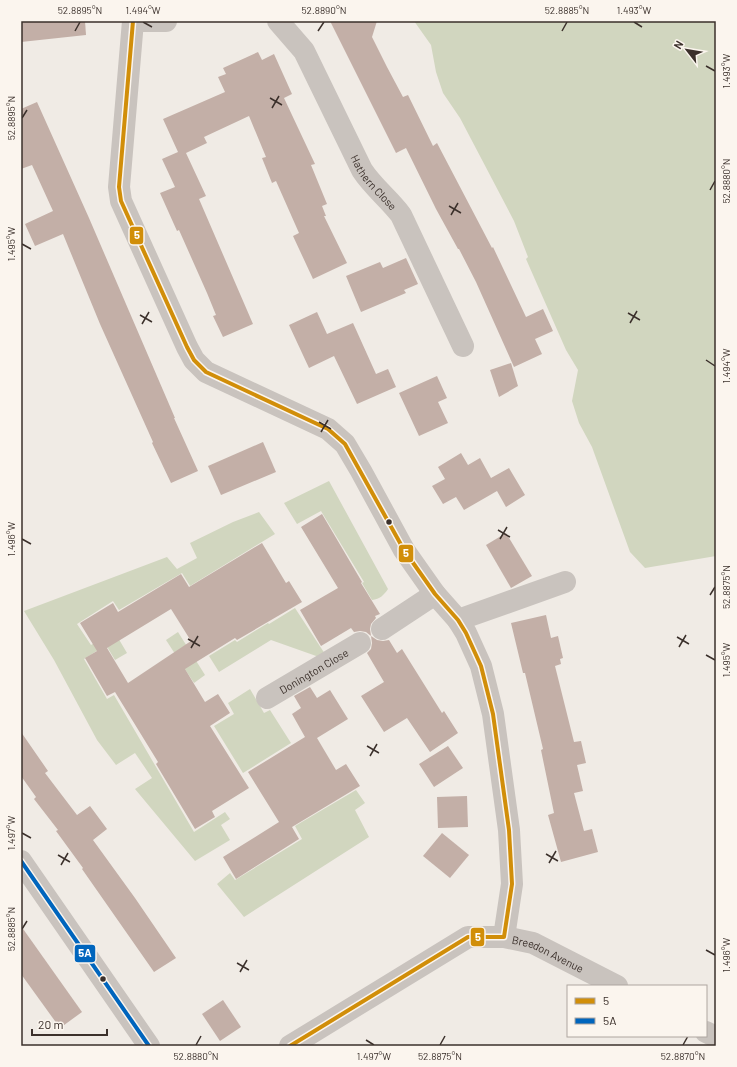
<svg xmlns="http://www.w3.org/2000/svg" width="737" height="1067" font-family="Barlow,sans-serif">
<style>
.green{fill:#d1d6bf}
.building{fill:#c3afa7;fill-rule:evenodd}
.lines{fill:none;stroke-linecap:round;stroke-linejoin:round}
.minor{stroke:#c9c3be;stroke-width:22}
.bus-1-casing{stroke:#fbf5ee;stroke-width:7}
.bus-2-casing{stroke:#fbf5ee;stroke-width:7}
.bus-1{stroke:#d18e09;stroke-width:4}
.bus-2{stroke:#0065bd;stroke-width:4}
.ticks{fill:none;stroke:#3b302b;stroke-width:1.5}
.bus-dot{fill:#3b302b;stroke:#fbf5ee;stroke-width:1.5}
.labels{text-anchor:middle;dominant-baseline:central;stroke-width:3;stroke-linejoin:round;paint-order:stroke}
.street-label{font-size:11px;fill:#3b302b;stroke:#fbf5ee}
.line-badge{stroke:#fbf5ee;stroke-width:1.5}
.badge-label{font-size:11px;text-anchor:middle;font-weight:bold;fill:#fff}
.neatline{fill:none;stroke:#3b302b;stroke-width:1.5}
.ticks-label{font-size:10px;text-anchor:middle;fill:#3b302b}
</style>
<rect width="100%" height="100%" fill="#f0ebe5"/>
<g class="green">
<polygon points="414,21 716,21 716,556 645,568 630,552 592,447 579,423 572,401 578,370 566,350 526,259 528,257 514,221 460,118 443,93 436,72 431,45"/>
<path d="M329,481L388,589C384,595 380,599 372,600L362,583L364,582L321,511L297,524L284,503Z"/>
<polygon points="259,512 275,534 190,586 182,573 119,610 113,601 77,624 91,645 114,631 127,653 115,660 106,645 84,659 107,699 114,695 194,832 225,812 230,819 221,825 230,840 195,861 135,789 152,778 135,753 116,765 97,740 54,660 24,611 167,557 177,569 197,558 190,543 233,522"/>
<polygon points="295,608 325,654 319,657 271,640 219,672 209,656 235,640 237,642 268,623 269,624"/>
<polygon points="178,632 205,675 194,683 166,640"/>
<polygon points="250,689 264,713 270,710 291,743 243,773 214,726 234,714 228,703"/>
<polygon points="356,790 365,803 355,810 369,837 244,917 217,884 230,873 235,880 302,839 295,826"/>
</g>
<g class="building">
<polygon points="21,21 85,21 86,35 21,42"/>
<polygon points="330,21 377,21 372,37 387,67 403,97 408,95 433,146 437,143 492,248 493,247 526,317 543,309 553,331 535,339 542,354 514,367 476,282 459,249 458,249 436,209 406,148 396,153"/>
<polygon points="258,52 262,60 274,54 292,94 284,98 315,164 311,165 327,204 322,206 326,216 324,216 347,263 313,279 293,236 299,233 276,181 272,183 262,158 266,157 249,116 204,137 207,143 186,153 206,196 199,199 253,324 223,337 213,316 216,315 207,293 179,230 177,231 160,193 175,187 162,159 178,152 163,119 225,92 218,77 226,74 223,68"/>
<polygon points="37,102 89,218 175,418 174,418 198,471 171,483 152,443 153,442 100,324 63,234 35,246 25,224 53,211 32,165 21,169 21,109"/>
<polygon points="406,258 418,284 404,290 406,293 361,312 346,276 380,262 383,268"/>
<polygon points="317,312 327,334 353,323 376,374 388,369 396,387 357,404 334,356 309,368 289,325"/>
<polygon points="511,363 518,386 499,397 490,370"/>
<polygon points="437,376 447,398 438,402 448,423 419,436 399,393"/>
<polygon points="263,442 276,472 221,495 208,466"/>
<polygon points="461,453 468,465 480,458 491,478 509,468 525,495 506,507 497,491 464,510 456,497 443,504 432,486 445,479 438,467"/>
<polygon points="322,514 362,582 361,583 380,614 375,616 376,618 371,624 370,629 371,636 377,640 383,641 389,640 397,653 402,649 442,713 444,711 458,733 430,752 407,718 384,732 361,696 384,682 367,653 371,649 372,643 371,636 366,632 360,631 354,632 351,628 321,646 300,610 338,588 301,527"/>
<polygon points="506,533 532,576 511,588 486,545"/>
<path d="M262,543L286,583L289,581L302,602L237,640L235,638L185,669L205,702L218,694L230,713L210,726L249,788L212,811L215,817L195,829L156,764L158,762L115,692L107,696L85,658L97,651L80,623L113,603L118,612L181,574L189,587ZM171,609L191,641L128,683L107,648Z"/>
<polygon points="546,615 551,638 558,636 563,658 560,659 561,664 555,666 574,742 581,741 586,763 577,765 583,791 574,793 584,831 592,829 598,852 561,862 548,815 554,813 541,750 543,749 525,673 523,673 511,623"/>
<polygon points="310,687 317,698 330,690 348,719 317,738 336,770 346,764 360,786 292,827 299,839 236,879 223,857 279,822 248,772 305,737 292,714 301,708 294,696"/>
<polygon points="21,732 48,771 45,773 77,815 90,806 107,829 93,840 135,898 176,958 154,972 82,869 83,868 56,831 58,830 34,799 36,797 21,776"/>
<polygon points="448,746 463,768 434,787 419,764"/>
<polygon points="467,796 468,827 438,828 437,797"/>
<polygon points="442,833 469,855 450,878 423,856"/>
<polygon points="21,926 82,1012 60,1028 21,974"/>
<polygon points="223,1000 241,1027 220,1041 202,1014"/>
</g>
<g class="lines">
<g class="minor">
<polyline points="133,21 119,187 121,201 187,347 194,360 206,372 328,429 345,444 361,471 404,550 435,594 458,620 466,633 481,666 493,714 509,830 512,884 504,937"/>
<polyline points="133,21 166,21"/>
<path id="s1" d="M278,21L304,51L362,170C373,187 389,199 401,215L463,346"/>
<polyline points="458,620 565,582"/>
<polyline points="382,629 435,594"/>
<path id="s2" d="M267,698L360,643"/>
<polyline points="21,861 149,1046"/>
<polyline points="706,1032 716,1037"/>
<path id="s3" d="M290,1046L468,937H504L533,943L617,986"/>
</g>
<g class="bus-1-casing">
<polyline id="bus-1" points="133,21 119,187 121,201 187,347 194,360 206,372 328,429 345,444 404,550 435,594 458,620 466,633 481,666 493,714 509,830 512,884 504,937 468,937 290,1046"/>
</g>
<g class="bus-2-casing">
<polyline id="bus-2" points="21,861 149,1046"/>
</g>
<use href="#bus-1" class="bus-1"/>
<use href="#bus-2" class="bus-2"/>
</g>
<path class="ticks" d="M143,22L152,27M634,22L642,27M75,31L80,22M318,31L324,22M562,31L567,22M706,66L715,71M270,98L282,105M272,108L279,96M22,118L27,110M710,190L715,181M449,206L461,213M451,215L458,203M22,244L31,249M628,313L640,320M140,315L152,322M630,323L637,311M142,324L149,312M706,360L715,366M319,422L331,429M321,432L328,420M498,530L510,537M22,539L31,544M500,539L507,527M710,595L715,587M677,637L689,644M188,639L200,646M679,647L686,635M191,648L198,636M706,655L715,660M367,746L379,753M370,756L377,744M22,833L31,838M546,854L558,861M58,855L70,862M549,863L556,851M61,865L68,853M22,929L27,921M706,950L715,955M237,963L249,970M240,972L247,960M366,1040L374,1045M196,1045L201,1036M440,1045L445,1036M683,1045L688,1036"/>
<g class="bus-dot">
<circle cx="389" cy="522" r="3.5"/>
<circle cx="103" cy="979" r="3.5"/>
</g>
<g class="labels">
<g class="street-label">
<text stroke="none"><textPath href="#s1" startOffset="189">Hathern Close</textPath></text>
<text stroke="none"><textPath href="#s2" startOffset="54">Donington Close</textPath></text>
<text stroke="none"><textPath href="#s3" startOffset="292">Breedon Avenue</textPath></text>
</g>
</g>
<g class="line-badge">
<rect x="129" y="226" width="15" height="19" rx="4" fill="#d18e09"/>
<rect x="398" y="544" width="16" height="19" rx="4" fill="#d18e09"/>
<rect x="470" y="927" width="15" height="20" rx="4" fill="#d18e09"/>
<rect x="74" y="944" width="22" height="19" rx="4" fill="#0065bd"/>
</g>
<g class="badge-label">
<text x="137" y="239">5</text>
<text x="406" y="557">5</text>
<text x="478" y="941">5</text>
<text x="85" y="957">5A</text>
</g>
<rect width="737" height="1067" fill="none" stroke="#fbf5ee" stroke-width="44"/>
<rect x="567" y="985" width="140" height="52" fill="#fbf5ee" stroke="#aea6a0"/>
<rect x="575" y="998" width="20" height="6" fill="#d18e09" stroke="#aea6a0"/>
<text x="603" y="1005" font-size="12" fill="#3b302b">5</text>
<rect x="575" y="1018" width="20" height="6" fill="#0065bd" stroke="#aea6a0"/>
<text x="603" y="1025" font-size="12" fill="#3b302b">5A</text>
<g transform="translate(687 50) rotate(301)" stroke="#fbf5ee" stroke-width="3" paint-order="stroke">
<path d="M0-3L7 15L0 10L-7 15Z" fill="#3b302b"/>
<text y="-6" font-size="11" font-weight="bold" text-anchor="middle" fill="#3b302b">N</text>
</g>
<path d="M32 1029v6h75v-6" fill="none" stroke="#3b302b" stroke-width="2"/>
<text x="38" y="1029" font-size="12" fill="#3b302b" stroke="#fbf5ee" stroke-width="3" paint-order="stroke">20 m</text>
<rect x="22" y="22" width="693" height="1023" class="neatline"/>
<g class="ticks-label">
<text x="80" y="14">52.8895°N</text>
<text x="143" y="14">1.494°W</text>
<text x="324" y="14">52.8890°N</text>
<text x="567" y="14">52.8885°N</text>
<text x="634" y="14">1.493°W</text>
<text transform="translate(726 71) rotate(-90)" y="4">1.493°W</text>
<text transform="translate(11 118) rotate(-90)" y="4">52.8895°N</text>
<text transform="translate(726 181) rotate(-90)" y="4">52.8880°N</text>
<text transform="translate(11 244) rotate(-90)" y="4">1.495°W</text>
<text transform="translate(726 366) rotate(-90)" y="4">1.494°W</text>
<text transform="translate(11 539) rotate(-90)" y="4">1.496°W</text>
<text transform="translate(726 587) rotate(-90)" y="4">52.8875°N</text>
<text transform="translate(726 660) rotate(-90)" y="4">1.495°W</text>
<text transform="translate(11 833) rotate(-90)" y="4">1.497°W</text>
<text transform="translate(11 929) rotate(-90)" y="4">52.8885°N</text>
<text transform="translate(726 955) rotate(-90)" y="4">1.496°W</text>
<text x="196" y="1060">52.8880°N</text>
<text x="374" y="1060">1.497°W</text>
<text x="440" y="1060">52.8875°N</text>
<text x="683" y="1060">52.8870°N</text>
</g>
</svg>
